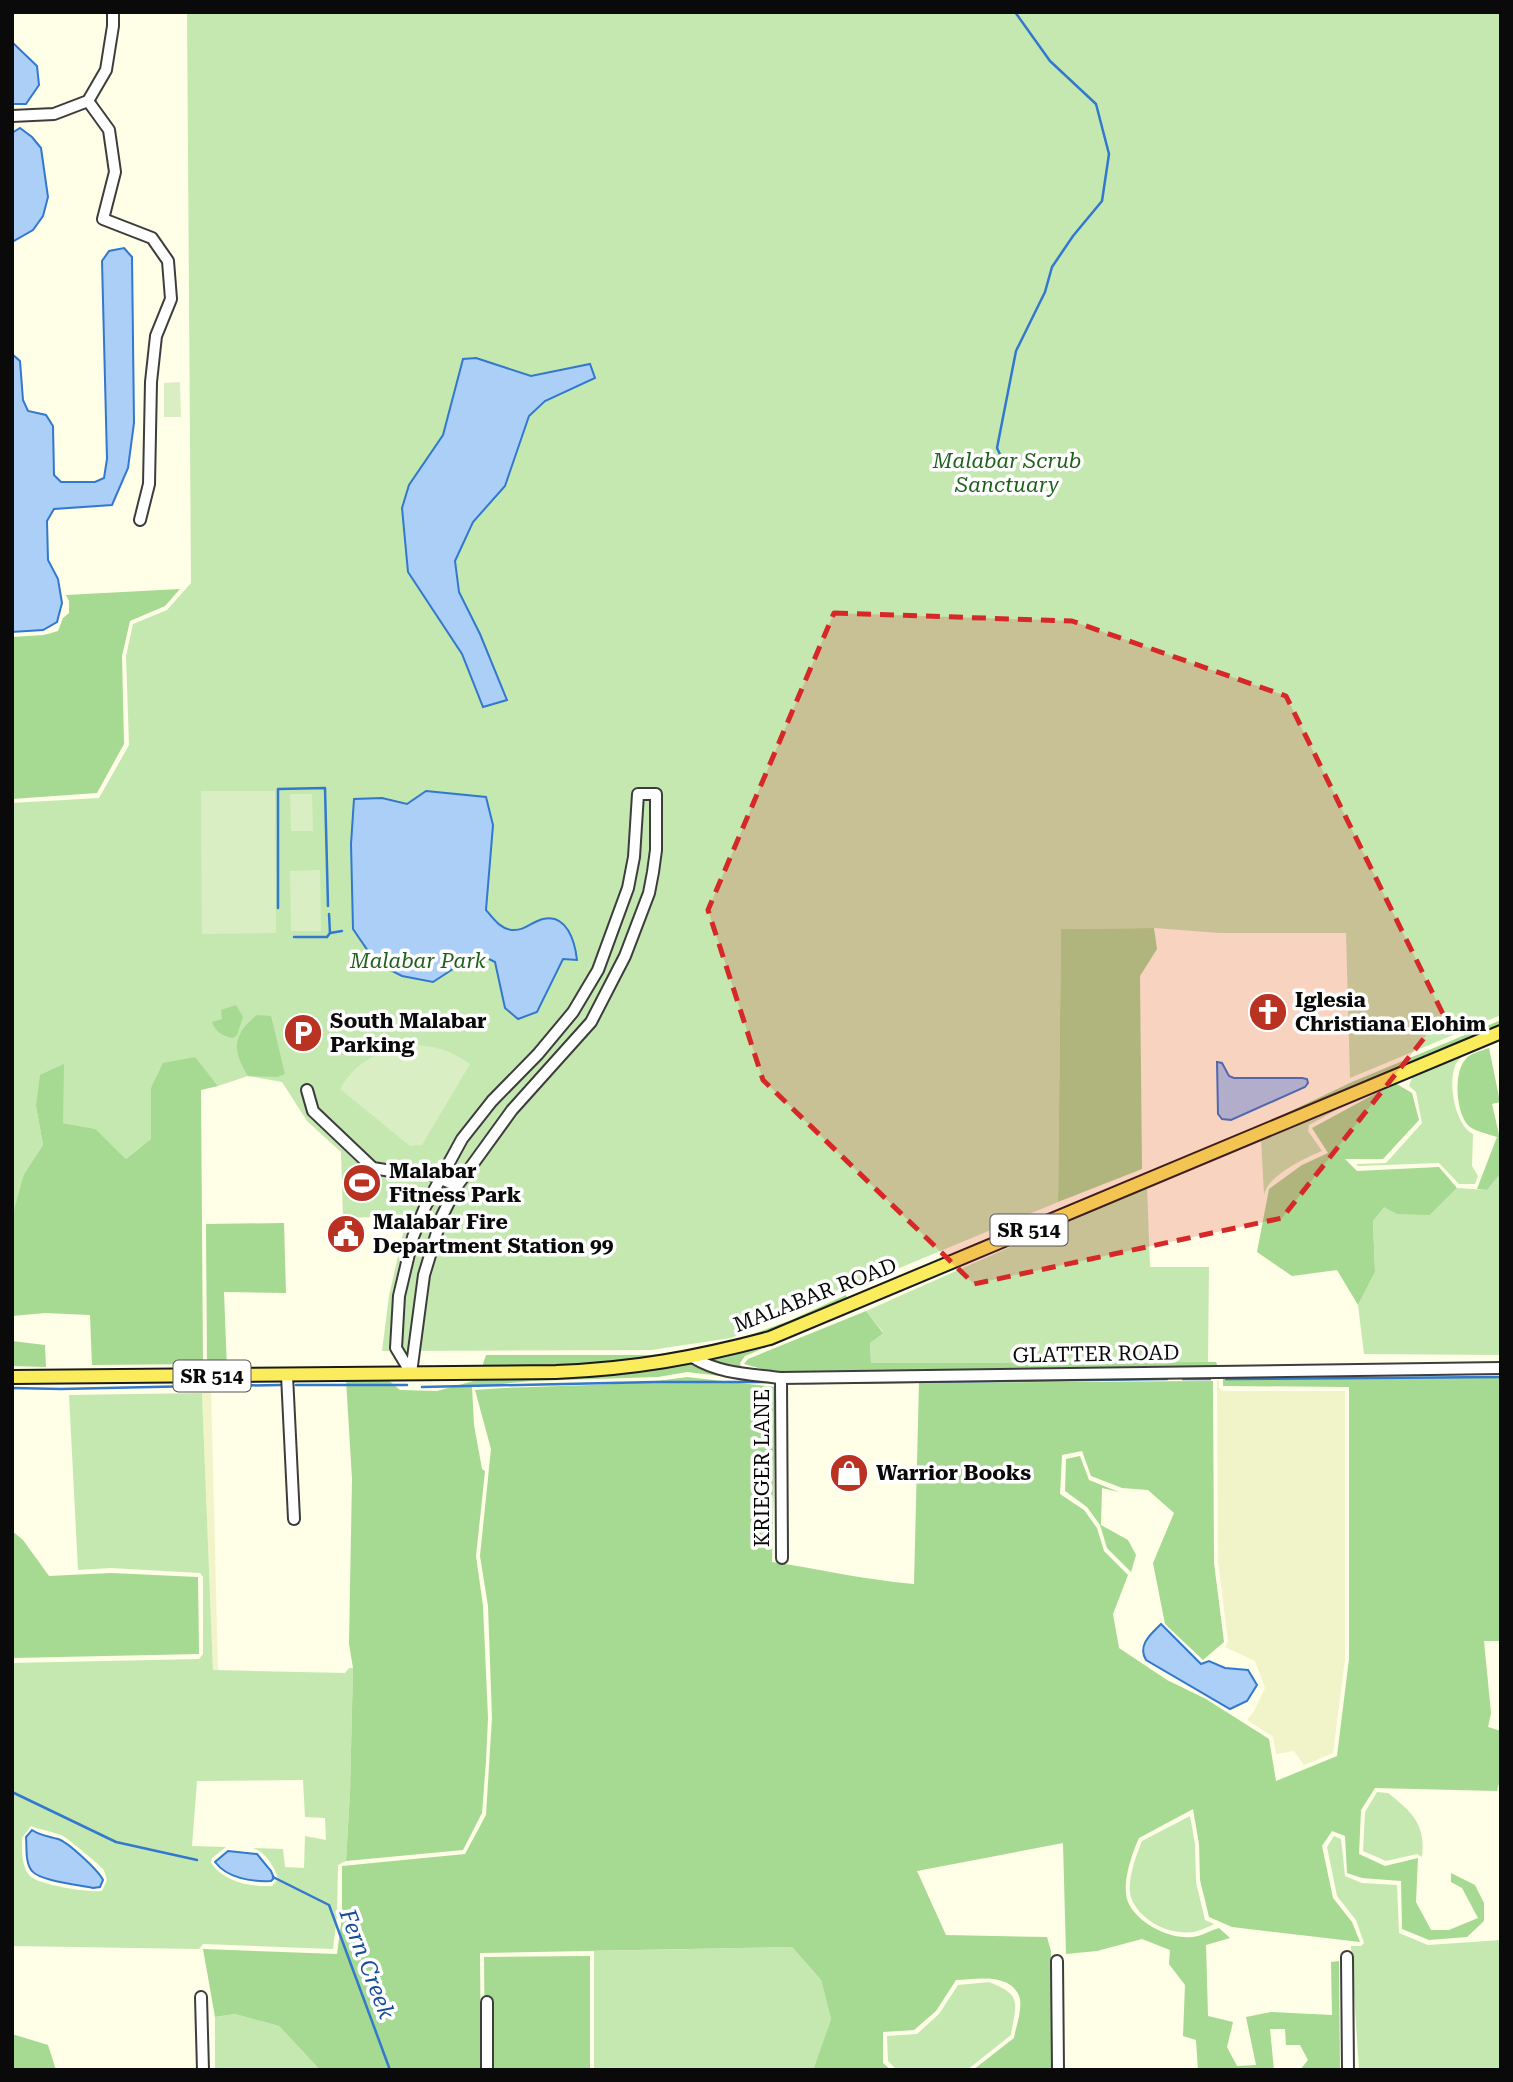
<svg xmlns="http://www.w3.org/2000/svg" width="1513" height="2082" font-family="'Roboto Serif',serif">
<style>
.farmland{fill:#f1f4c8}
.green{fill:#c5e8b1;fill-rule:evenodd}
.forest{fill:#a6d991}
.pitch{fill:#d9efc3}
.water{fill:#abcff6;stroke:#3278ce;stroke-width:2}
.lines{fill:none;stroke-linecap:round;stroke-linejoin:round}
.stream{stroke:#3278ce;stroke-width:2.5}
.minor-casing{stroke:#3d3d3d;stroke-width:14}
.major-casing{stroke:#1b1b1b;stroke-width:16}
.minor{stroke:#fff;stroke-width:10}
.major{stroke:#faec5c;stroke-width:12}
.marked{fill:#d62828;fill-opacity:0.2;stroke:#d62828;stroke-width:5;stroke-dasharray:14 9;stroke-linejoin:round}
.labels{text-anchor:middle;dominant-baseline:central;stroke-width:7;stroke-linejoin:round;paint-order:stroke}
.shield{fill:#fff;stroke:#545454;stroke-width:2}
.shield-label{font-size:19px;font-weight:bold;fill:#0a0a0a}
.park-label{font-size:21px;font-style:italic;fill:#1f611b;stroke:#fff}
.poi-label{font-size:21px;font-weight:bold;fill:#0a0a0a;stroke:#fff;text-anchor:start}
.street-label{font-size:21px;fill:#0a0a0a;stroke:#fff}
.water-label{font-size:23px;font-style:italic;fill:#144b9b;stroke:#fff}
</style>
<rect width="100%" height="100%" fill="#fffee7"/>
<g class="farmland">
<polygon points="1217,1380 1219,1380 1219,1388 1223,1391 1345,1391 1345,1659 1333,1753 1304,1765 1294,1751 1276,1754 1273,1737 1247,1720 1254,1711 1265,1688 1255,1661 1225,1647 1228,1641 1218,1562"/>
<polygon points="198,1382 210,1382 211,1388 218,1670 213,1670 202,1393"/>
</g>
<g class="green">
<polygon points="187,12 1501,12 1501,1015 1350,1078 1346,933 1219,933 1154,928 1061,929 1058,1202 731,1338 651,1350 382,1351 389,1296 407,1216 343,1218 341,1152 307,1121 282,1082 248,1076 218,1086 194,1057 151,1088 151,1139 126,1159 96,1129 63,1123 36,1106 43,1145 24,1174 12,1261 12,803 99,798 129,745 126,656 133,624 167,610 191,583"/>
<path d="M1465,1053C1462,1057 1456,1062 1455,1066C1448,1084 1455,1125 1473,1134L1472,1166L1478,1176L1475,1184H1459L1439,1163L1358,1166L1356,1164L1386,1163L1422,1123L1416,1092L1409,1086L1413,1075Z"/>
<path d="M1360,1097L1309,1125L1308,1131L1322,1151C1305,1158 1267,1176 1264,1195L1261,1138Z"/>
<polygon points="1501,1173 1501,1355 1364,1354 1358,1305 1375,1272 1373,1221 1384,1206 1430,1215 1457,1188 1487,1190"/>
<polygon points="1147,1186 1150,1267 1209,1267 1208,1362 871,1363 870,1343 883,1332 866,1311"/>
<path d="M202,1393L213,1670L345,1673L349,1668H353L350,1793L346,1861L338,1865L337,1916L333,1949L203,1944L199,1949L12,1946V1663L199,1659L203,1654V1577L200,1573L111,1568L78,1570L69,1395ZM303,1780L305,1817L325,1818L326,1840L305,1836L304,1868L285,1867L283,1849L252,1848C265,1851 275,1867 278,1879L272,1886C250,1887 224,1882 211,1863L212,1858L226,1847L192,1846L197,1781ZM31,1826C41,1830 55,1832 63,1836C67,1838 101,1866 103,1869C105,1872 106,1877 107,1880L102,1891C90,1893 39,1885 30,1876C21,1867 22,1849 22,1838Z"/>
<path d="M1377,1792L1388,1793C1412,1812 1426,1824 1422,1857L1417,1854L1386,1861L1363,1851L1365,1812Z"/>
<path d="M1190,1816L1195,1844L1196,1882L1205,1920L1214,1924C1208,1927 1200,1931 1193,1932C1170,1935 1142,1922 1132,1900C1125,1884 1136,1856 1142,1841Z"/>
<polygon points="1334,1836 1341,1839 1345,1876 1362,1883 1397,1885 1399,1933 1428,1945 1501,1940 1501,2070 1359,2070 1351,1946 1361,1946 1364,1943 1356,1920 1337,1896 1327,1847"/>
<polygon points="792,1947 821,1980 831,2019 813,2070 594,2070 594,1951"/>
<path d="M989,1982C1023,1995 1016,2003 1011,2035L967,2070H897L888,2061L887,2036L917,2034L939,2014L958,1985Z"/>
<polygon points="235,2014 279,2026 320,2070 215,2070 215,2017"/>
</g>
<g class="forest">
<polygon points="180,589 165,606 130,621 122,656 124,744 97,793 12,799 12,637 44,635 58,631 63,618 69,613 69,601 66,595"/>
<polygon points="1154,928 1157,949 1140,976 1142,1169 1058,1202 1061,929"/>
<path d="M236,1005L243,1017L237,1035L233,1038C222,1036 216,1032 212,1022L222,1019L221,1010Z"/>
<path d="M257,1015L271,1016L285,1074L277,1077L248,1076C232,1050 232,1035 257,1015Z"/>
<polygon points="1501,1020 1501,1025 1295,1112 1274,1119 1352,1082"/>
<path d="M1489,1048L1500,1102L1492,1104L1501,1143V1173L1487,1190L1477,1189L1497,1137C1489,1134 1477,1132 1470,1127C1456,1116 1453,1073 1465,1060C1470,1053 1481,1051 1489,1048Z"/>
<polygon points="195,1057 218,1086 201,1090 203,1364 92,1365 90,1315 45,1313 12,1316 13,1214 24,1174 43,1145 36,1106 40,1075 64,1064 63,1123 96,1129 126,1159 151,1139 151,1088 163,1063"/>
<polygon points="1395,1083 1412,1093 1419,1120 1383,1159 1345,1159 1357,1171 1439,1167 1457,1188 1430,1215 1397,1214 1384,1207 1373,1221 1375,1272 1358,1305 1337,1270 1292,1276 1257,1252 1269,1189 1302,1165 1328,1153 1312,1128"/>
<polygon points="284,1223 286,1293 224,1292 227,1370 194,1370 204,1368 207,1364 206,1224"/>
<path d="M846,1295L848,1300C822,1311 795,1324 768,1333C676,1364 578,1366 482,1367L486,1355H651L685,1350L732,1342L791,1320Z"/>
<path d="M851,1311L745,1356L740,1363L741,1367L773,1382L687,1372L658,1377L531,1381L472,1387L474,1425L482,1469L485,1471L476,1556L483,1606L488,1718L486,1761L482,1813L463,1850L346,1861L350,1793L353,1668L349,1644L352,1479L346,1379H387L400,1390L437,1391L477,1380L478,1378C577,1377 676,1375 771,1344C798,1335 824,1321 851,1311Z"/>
<polygon points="866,1311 883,1333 870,1343 871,1363 1216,1362 1218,1367 781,1374 744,1364 748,1359"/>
<polygon points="12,1341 45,1345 46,1367 12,1366"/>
<path d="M687,1377L776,1387L772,1562C819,1569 866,1580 914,1584L919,1383L1213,1381L1214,1563L1224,1642L1203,1660L1165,1624L1153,1563L1174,1513L1148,1490L1122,1488L1091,1476L1082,1451L1062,1455L1060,1494L1084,1510L1097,1528L1104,1551L1128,1575L1113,1614L1119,1648L1167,1680L1206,1699L1269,1739L1276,1781L1337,1756L1349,1659V1387L1223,1386V1378H1501V1641H1484L1491,1713L1488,1727L1501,1731V1775L1497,1791L1375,1788L1361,1810L1359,1854L1385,1866L1418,1858L1416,1902L1431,1930H1449L1478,1918L1462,1888L1451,1882V1873L1475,1885L1484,1903V1921L1467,1937L1429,1940L1402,1929L1401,1881L1362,1878L1347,1873L1345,1836L1332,1831L1322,1846L1333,1898L1352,1922L1360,1942L1232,1927L1209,1917L1200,1880L1199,1844L1193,1809L1139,1838C1132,1853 1121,1885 1128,1902C1138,1925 1174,1942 1198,1936C1205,1934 1212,1930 1219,1928L1230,1938L1206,1945L1208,2016L1233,2022L1227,2047L1237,2066L1256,2065L1246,2017L1271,2012L1332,2015L1331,1962L1339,1961L1340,2070H1300L1308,2060L1300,2045H1286L1285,2029H1270L1274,2070H1198L1196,2040L1183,2036L1185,1985L1169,1964L1170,1950L1142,1939L1097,1951L1066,1954L1063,1843L917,1871L946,1935L1047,1937L1051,1951V2070H973L1014,2038C1016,2027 1022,2010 1020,1999C1013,1972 976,1979 956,1980L936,2011L914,2030L883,2032V2063L891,2070H813L831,2019L821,1980L792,1947L480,1953L481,2070H320L279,2026L235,2014L215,2017L203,1949L337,1954L342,1916V1866L465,1854L486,1815L492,1718L488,1606L480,1556L491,1449L475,1390C545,1384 617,1388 687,1377Z"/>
<polygon points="1080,1456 1089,1480 1119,1492 1102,1488 1101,1525 1128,1540 1136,1555 1131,1572 1107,1548 1100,1525 1087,1507 1065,1491 1066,1459"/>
<polygon points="12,1531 23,1540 49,1576 111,1573 198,1577 199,1654 12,1658"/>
<polygon points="590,1956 590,2070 485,2070 484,1957"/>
<polygon points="12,2034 48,2045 56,2070 12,2070"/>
</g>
<g class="pitch">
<polygon points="180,382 181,417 164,417 164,383"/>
<polygon points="201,791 275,791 276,933 202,934"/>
<polygon points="290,794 312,794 313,831 291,831"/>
<polygon points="320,870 321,931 291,931 290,871"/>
<path d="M409,1045C432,1045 451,1050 470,1064L422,1145L410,1146L340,1089C356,1061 379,1051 409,1045Z"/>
</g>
<g class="water">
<polygon points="12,42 37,66 39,85 26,104 12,104"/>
<polygon points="20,128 32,137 41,148 48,197 43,216 33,230 12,242 12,133"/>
<polygon points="124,248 132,257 134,423 128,468 112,505 54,509 47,521 48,560 58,579 62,603 57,622 43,630 12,632 12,354 20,361 23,400 28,411 46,415 53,426 54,475 61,482 95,482 104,478 107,459 102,261 109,251"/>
<polygon points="476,358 531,376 590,364 595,378 545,401 529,416 505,486 473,522 455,561 459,592 480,634 507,700 483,707 462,654 408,572 402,508 409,485 443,435 463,359"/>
<path d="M426,791L486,797L493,825L486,910C493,918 500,929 512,930C525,931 531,922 543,919C567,913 575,942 577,960L563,959L537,1012L518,1019L505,1008L495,962L483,956H473L433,982L402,976L390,970L368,951L353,929L351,844L354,799L382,798L407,804Z"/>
<polygon points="1217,1062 1222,1063 1229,1076 1234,1078 1302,1078 1307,1079 1308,1083 1305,1087 1231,1120 1222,1119 1218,1114"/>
<path d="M1161,1624L1201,1664L1209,1661L1225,1668L1248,1670L1257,1685L1247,1701L1230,1709L1146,1660C1137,1645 1151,1634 1161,1624Z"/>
<path d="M32,1830C41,1836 48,1836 58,1839C68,1842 99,1871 103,1880L100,1887L93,1888C79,1885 40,1881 32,1871C25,1863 27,1848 26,1837Z"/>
<path d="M228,1851L257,1854L271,1871L274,1878L271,1881C251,1882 227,1878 215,1862Z"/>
</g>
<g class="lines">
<g class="stream">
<polyline points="1003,461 997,448 1016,351 1045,292 1052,267 1073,236 1102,201 1109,154 1096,104 1050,61 1015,12"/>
<polyline points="278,908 278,789 325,788 328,906"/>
<polyline points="330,933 342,931"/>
<polyline points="294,937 327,937 330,933 329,914"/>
<polyline points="1183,1379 1210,1379"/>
<polyline points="1226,1379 1501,1377"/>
<polyline points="803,1383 1167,1379"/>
<polyline points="296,1385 407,1385"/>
<polyline points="213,1386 280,1385"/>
<polyline points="422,1387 655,1382 776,1382"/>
<polyline points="12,1388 61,1389 197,1386"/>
<polyline points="12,1792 116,1842 197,1860"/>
<polyline points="273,1877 329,1905 390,2070"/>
</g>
<g class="minor-casing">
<g id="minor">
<polyline points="88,101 109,130 115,172 103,219 152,238 168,261 171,299 156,336 151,382 149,484 140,520"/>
<polyline points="12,116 54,114 88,101 106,70 113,26 113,12"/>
<polygon points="638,794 656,794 656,850 653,872 649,893 625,956 591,1022 512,1110 457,1186 442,1216 424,1275 411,1373 396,1348 399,1296 413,1237 425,1207 462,1139 492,1101 538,1054 573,1012 598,970 628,888 634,857"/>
<polyline points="307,1090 313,1111 373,1168 391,1171 425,1172 457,1186"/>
<path d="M694,1358C720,1374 751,1374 781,1378L1501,1368"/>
<polyline points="287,1375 294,1519"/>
<polyline points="781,1378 782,1558"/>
<polyline points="1347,1957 1348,2070"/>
<polyline points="1057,1961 1058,2070"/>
<polyline points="201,1997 203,2070"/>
<polyline points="487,2002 487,2070"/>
</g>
</g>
<g class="major-casing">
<path id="major" d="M12,1377L556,1372C633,1369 695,1358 770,1338L1501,1032"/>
</g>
<use href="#minor" class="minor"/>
<use href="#major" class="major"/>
</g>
<path class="marked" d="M834,613L1072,621L1286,696L1443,1014L1282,1218L974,1284L763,1080L708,910Z"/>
<defs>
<g id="church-disc" transform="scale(2.0125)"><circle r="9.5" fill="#b93222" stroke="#fff"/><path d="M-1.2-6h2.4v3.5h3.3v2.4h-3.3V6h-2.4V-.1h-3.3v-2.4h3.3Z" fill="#fff"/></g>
<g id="parking-disc" transform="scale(2.0125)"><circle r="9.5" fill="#b93222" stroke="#fff"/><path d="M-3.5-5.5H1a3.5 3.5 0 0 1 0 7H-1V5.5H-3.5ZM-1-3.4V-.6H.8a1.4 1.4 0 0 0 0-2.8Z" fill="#fff"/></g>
<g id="stadium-disc" transform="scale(2.0125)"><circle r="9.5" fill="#b93222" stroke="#fff"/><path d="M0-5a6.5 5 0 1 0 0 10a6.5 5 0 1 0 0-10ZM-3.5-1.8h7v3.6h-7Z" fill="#fff"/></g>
<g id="civic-disc" transform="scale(2.0125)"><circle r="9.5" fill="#b93222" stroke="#fff"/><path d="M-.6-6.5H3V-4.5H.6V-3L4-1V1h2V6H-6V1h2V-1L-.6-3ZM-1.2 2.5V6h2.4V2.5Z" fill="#fff"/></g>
<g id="shop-disc" transform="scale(2.0125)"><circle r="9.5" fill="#b93222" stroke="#fff"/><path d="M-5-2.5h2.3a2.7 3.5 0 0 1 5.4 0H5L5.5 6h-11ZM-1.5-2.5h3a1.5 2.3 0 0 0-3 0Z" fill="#fff"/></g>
</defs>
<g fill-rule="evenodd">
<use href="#church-disc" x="1268" y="1012"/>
<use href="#parking-disc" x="303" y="1033"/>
<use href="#stadium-disc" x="362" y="1183"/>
<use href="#civic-disc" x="346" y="1234"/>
<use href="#shop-disc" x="849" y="1473"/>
</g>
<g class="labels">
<g class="shield">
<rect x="990.5" y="1214.5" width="77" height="31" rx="5"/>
<rect x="173.5" y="1360.5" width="77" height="31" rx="5"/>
</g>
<g class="shield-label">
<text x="1029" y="1230">SR 514</text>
<text x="212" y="1376">SR 514</text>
</g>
<g class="park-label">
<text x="1007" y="461">Malabar Scrub<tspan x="1007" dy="24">Sanctuary</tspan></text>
<text x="418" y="961">Malabar Park</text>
</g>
<g class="poi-label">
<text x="1295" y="1000">Iglesia<tspan x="1295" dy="24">Christiana Elohim</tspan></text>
<text x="330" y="1021">South Malabar<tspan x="330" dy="24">Parking</tspan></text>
<text x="389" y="1171">Malabar<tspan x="389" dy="24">Fitness Park</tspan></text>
<text x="373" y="1222">Malabar Fire<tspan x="373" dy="24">Department Station 99</tspan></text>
<text x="876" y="1473">Warrior Books</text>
</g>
<g class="street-label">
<text transform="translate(815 1295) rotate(-21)">MALABAR ROAD</text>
<text transform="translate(1096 1354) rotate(-1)">GLATTER ROAD</text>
<text transform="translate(762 1468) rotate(-90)">KRIEGER LANE</text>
</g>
<g class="water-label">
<text transform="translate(367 1964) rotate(69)">Fern Creek</text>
</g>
</g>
<rect width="1513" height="2082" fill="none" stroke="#0a0a0a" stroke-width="28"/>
</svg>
